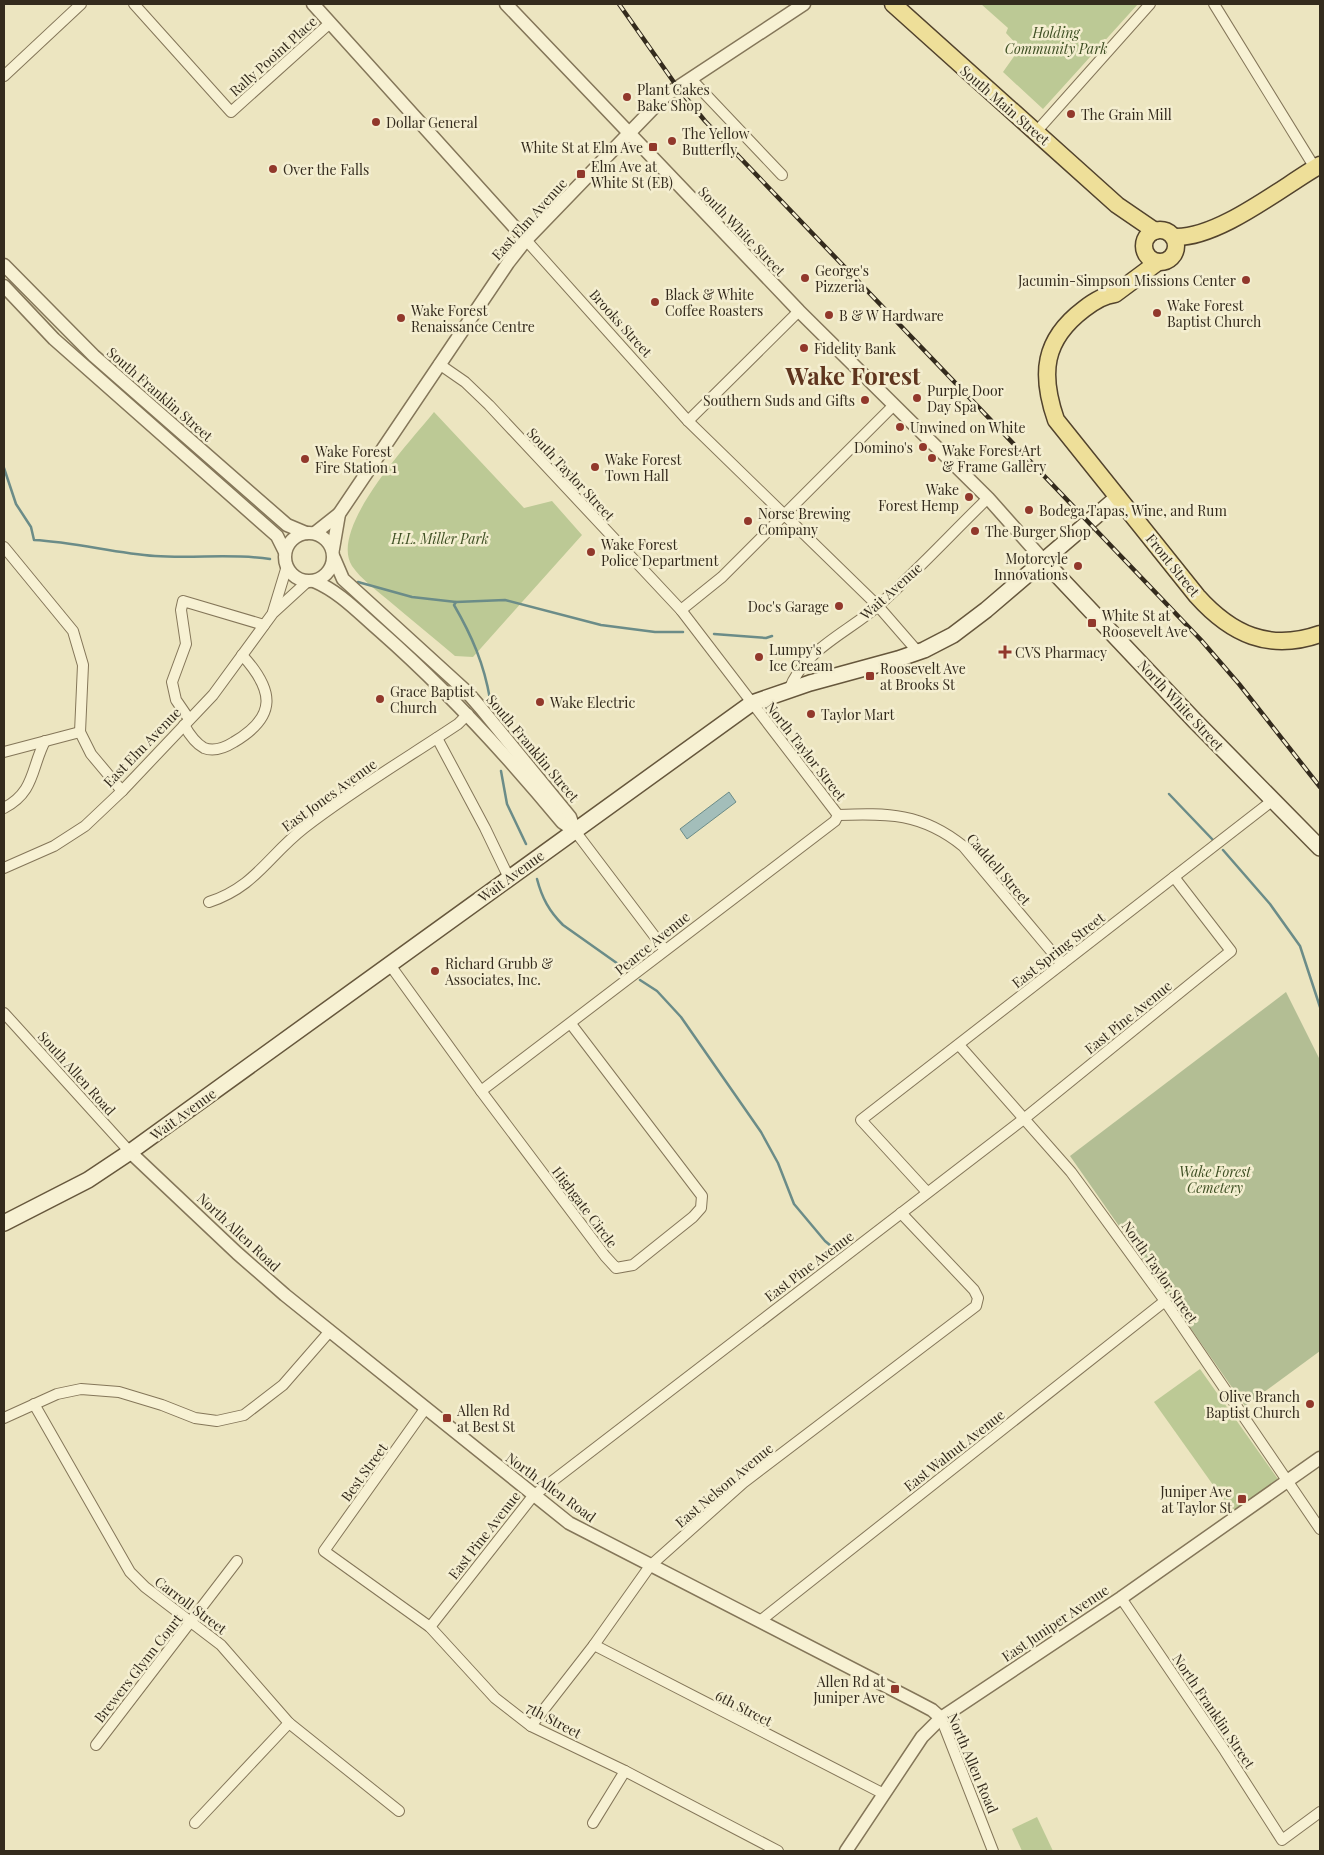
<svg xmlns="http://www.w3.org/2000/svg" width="1324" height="1855" font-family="'Playfair Display',serif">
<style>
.green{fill:#bcc995}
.cemetery{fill:#b3be94}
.water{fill:#a3beba;stroke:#6b8c88}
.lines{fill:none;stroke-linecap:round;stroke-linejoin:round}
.stream{stroke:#6b8c88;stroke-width:2.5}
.minor-casing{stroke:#847659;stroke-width:12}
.tertiary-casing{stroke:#847659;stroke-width:15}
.secondary-casing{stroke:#66573c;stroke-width:18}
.primary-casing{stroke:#52432d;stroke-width:19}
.minor{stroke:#f7f1d3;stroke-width:10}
.tertiary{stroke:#f7f1d3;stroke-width:12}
.secondary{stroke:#f7f1d3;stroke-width:15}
.primary{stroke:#eedf99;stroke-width:16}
.rail-casing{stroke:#342b1d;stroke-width:4.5}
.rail{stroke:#f4eed0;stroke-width:2.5;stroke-dasharray:8;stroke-linecap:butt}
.poi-dot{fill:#91382b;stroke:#f4eed0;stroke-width:2}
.labels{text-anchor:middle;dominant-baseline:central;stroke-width:5;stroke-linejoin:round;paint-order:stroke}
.park-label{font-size:14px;font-style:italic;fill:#3f5024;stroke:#f4eed0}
.street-label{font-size:14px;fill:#342b1d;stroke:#f4eed0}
.poi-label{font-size:14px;fill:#342b1d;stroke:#f4eed0;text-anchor:start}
.town-label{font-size:24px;font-weight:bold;fill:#5f351e;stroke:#f4eed0}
</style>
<rect width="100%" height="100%" fill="#ece5c0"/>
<g class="green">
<polygon points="981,4 1138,4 1043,109 1003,72 1020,48 1006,33 1008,28"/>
<path d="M434,412L524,508L552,501L582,535L473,657L455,656C433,637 410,619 388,600C376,590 361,579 352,566C328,528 411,441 434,412Z"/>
<polygon points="1200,1369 1280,1482 1233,1513 1154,1402"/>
<polygon points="1037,1817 1053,1851 1022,1851 1012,1829"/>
</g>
<polygon class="cemetery" points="1286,992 1320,1060 1320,1351 1245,1406 1070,1156"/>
<polygon class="water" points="729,792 736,802 687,839 680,829"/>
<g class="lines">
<g class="stream">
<path d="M4,468L16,504L31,527L34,540C75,542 114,553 155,556C194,559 231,553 270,559"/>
<polyline points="358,582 412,597 456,602 505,600 601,625 655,632 683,632"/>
<path d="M456,602L454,605C472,636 484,664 490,699"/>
<polyline points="714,634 766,638 772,636"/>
<polyline points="501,771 507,804 526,844"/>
<polyline points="1169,794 1213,840"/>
<polyline points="1223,850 1270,904 1300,946 1320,1007"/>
<path d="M537,879C542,898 549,911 563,925L628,971"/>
<polyline points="640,980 657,991 681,1017 761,1132 778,1163 794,1204 825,1241 843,1256"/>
</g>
<g class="minor-casing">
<g id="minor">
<polyline points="134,4 231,112 330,23"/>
<polyline points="1214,4 1315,168"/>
<polyline points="4,76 81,4"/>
<polyline points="691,79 782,175"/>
<polyline points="1036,132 1150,4"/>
<polyline points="526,240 688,421 878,606 918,652"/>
<polyline points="439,364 465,382 489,405 681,610 838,815"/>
<polyline points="688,421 799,311"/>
<polyline points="4,547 73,631 83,665 80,732 91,754 122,791"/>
<polyline points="681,610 722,577 893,406"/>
<polyline points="273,612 287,566"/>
<path d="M789,690C804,649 849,632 879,605C917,571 952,533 988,498"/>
<polyline points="189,719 176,700 172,682 186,644 181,610 183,601 264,625"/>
<path d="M184,725C189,734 195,743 204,748C214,752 226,747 234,742C278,716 274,690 242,655"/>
<polyline points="437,738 485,828 509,878"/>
<polyline points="4,752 80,732"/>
<path d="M4,808C35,792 31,768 45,741"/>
<path d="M838,815C888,813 922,813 963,846L1062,964"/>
<polyline points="575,831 665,950"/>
<polyline points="4,868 54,846 85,826 122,791 213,695 273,613 308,581"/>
<path d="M209,902C255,887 268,856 304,828C353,790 407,758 458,724L468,714"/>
<polyline points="390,965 481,1091 605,1256 616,1268 633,1265 693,1217 701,1208 702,1196 571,1024"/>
<polyline points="4,1013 130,1152"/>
<polyline points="959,1045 1071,1172 1165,1301 1320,1529"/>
<polyline points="481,1091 835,821 838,815"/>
<polyline points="927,1192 861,1120 1272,801"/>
<polyline points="34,1404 130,1572 145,1587 221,1645 289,1723 399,1811"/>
<polyline points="425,1409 324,1551 430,1627 495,1698 531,1726 625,1771 778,1851"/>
<polyline points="4,1418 57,1394 81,1389 119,1392 162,1405 195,1418 217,1421 244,1415 283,1385 330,1331"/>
<polyline points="1121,1598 1225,1751 1282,1840 1320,1812"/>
<polyline points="760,1621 1165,1301"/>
<polyline points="430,1627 533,1496 1025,1118 1231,951 1174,877"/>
<polyline points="594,1645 882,1793"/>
<polyline points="941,1718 993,1851"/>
<polyline points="531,1726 594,1645 650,1566 743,1483 976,1306 978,1298 974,1290 901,1213"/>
<polyline points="96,1745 237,1561"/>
<polyline points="195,1823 289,1723"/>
<polyline points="593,1823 625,1771"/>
</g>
</g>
<g class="tertiary-casing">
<g id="tertiary">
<polyline points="313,4 526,240"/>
<polyline points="506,4 799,311 988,498 1044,561"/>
<polyline points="4,265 94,356 287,525 306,533"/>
<polyline points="4,286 54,339 277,536 285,552"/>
<circle cx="309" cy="557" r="24"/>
<polyline points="315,533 339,514"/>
<polyline points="333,549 339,514 508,263 526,240 666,95 804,4"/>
<polyline points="334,558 343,579 467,692 480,707 570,817 575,831"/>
<path d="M314,581C340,592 359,613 380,631C448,691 505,753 562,822L575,831"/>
<polyline points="130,1152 237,1253 285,1295 569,1523 915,1701 932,1710 941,1718"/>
<polyline points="846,1851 922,1737 941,1718 1121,1598 1320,1458"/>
</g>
</g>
<g class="secondary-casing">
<g id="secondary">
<polyline points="1044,561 1195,721 1320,848"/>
<polyline points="4,1223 88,1180 130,1152 752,703 810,683 898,659 924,650 953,635 986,610 1118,497"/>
</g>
</g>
<g class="primary-casing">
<g id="primary">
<polyline points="893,4 1117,205 1155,231"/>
<circle cx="1160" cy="246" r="16"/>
<path d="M1174,237C1218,239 1282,187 1320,165"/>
<path d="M1158,262L1115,294C1104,295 1093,302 1084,309C1043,340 1040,374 1056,420L1197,596C1231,634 1269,652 1320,634"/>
</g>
</g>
<use href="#minor" class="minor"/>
<use href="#tertiary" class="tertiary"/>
<use href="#secondary" class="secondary"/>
<use href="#primary" class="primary"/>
<g class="rail-casing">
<polyline id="rail" points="619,4 678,88 705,121 1201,640 1239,684 1320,787"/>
</g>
<use href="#rail" class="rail"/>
</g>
<g class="poi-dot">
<circle cx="627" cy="97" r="5"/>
<circle cx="1071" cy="114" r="5"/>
<circle cx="376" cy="122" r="5"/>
<circle cx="672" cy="141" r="5"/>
<rect x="648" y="142" width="10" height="10" rx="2.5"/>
<circle cx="273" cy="169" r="5"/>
<rect x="576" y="169" width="10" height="10" rx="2.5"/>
<circle cx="805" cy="278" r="5"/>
<circle cx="1246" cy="280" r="5"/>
<circle cx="655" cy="302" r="5"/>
<circle cx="1157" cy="313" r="5"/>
<circle cx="829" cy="315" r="5"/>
<circle cx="401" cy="318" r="5"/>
<circle cx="804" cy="348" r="5"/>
<circle cx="917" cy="398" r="5"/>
<circle cx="865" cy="400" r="5"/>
<circle cx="900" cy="427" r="5"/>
<circle cx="923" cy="447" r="5"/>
<circle cx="932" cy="458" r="5"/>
<circle cx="305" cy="459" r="5"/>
<circle cx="595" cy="467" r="5"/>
<circle cx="969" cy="497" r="5"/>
<circle cx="1029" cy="510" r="5"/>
<circle cx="748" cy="521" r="5"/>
<circle cx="975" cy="531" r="5"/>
<circle cx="591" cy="552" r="5"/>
<circle cx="1078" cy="566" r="5"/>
<circle cx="839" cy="606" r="5"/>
<rect x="1087" y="618" width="10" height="10" rx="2.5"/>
<path d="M1002.5 644.5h5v5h5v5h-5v5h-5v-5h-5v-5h5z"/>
<circle cx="759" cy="657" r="5"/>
<rect x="865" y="671" width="10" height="10" rx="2.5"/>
<circle cx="380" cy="699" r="5"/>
<circle cx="540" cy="702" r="5"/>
<circle cx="811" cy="714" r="5"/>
<circle cx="435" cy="971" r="5"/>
<circle cx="1310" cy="1404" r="5"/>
<rect x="442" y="1413" width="10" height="10" rx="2.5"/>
<rect x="1237" y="1494" width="10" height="10" rx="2.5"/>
<rect x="890" y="1684" width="10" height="10" rx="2.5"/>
</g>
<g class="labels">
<g class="park-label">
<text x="1056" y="32">Holding<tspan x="1056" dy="16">Community Park</tspan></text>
<text x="440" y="538">H.L. Miller Park</text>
<text x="1215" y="1171">Wake Forest<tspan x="1215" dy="16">Cemetery</tspan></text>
</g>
<g class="street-label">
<text transform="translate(273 56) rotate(-42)">Rally Pooint Place</text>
<text transform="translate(1005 105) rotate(41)">South Main Street</text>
<text transform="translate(529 219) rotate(-48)">East Elm Avenue</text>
<text transform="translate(742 231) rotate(46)">South White Street</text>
<text transform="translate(621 323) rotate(48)">Brooks Street</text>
<text transform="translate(160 394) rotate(41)">South Franklin Street</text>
<text transform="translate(571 474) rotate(47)">South Taylor Street</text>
<text transform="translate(1173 565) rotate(51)">Front Street</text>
<text transform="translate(891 591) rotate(-42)">Wait Avenue</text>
<text transform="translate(1181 705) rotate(47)">North White Street</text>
<text transform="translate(142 747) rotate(-46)">East Elm Avenue</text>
<text transform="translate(533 748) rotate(50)">South Franklin Street</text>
<text transform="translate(806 751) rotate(52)">North Taylor Street</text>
<text transform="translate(329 795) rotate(-36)">East Jones Avenue</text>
<text transform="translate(999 869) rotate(49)">Caddell Street</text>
<text transform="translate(511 876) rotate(-36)">Wait Avenue</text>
<text transform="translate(652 943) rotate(-39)">Pearce Avenue</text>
<text transform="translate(1058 950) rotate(-38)">East Spring Street</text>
<text transform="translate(1128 1017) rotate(-39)">East Pine Avenue</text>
<text transform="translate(77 1073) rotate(48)">South Allen Road</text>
<text transform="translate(183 1114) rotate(-36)">Wait Avenue</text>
<text transform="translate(585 1207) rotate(53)">Highgate Circle</text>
<text transform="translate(239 1232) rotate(43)">North Allen Road</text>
<text transform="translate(809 1266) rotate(-37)">East Pine Avenue</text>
<text transform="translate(1160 1272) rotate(55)">North Taylor Street</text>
<text transform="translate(954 1450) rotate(-38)">East Walnut Avenue</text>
<text transform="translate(364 1472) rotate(-54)">Best Street</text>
<text transform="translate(724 1485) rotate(-40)">East Nelson Avenue</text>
<text transform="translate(551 1487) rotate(36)">North Allen Road</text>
<text transform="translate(484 1535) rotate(-52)">East Pine Avenue</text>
<text transform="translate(191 1605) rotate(37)">Carroll Street</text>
<text transform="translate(1055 1623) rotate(-34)">East Juniper Avenue</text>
<text transform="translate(138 1668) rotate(-52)">Brewers Glynn Court</text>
<text transform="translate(744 1708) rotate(27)">6th Street</text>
<text transform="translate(1214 1711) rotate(56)">North Franklin Street</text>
<text transform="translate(554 1720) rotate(28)">7th Street</text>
<text transform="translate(973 1763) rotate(67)">North Allen Road</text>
</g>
<g class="poi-label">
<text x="637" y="89">Plant Cakes<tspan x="637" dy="16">Bake Shop</tspan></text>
<text x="1081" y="114">The Grain Mill</text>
<text x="386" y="122">Dollar General</text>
<text x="682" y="133">The Yellow<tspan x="682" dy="16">Butterfly</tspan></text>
<text x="643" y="147" text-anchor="end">White St at Elm Ave</text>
<text x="591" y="166">Elm Ave at<tspan x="591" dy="16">White St (EB)</tspan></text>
<text x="283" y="169">Over the Falls</text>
<text x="815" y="270">George's<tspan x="815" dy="16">Pizzeria</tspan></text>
<text x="1236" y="280" text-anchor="end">Jacumin-Simpson Missions Center</text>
<text x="665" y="294">Black &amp; White<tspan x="665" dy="16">Coffee Roasters</tspan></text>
<text x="1167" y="305">Wake Forest<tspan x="1167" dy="16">Baptist Church</tspan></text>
<text x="411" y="310">Wake Forest<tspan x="411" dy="16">Renaissance Centre</tspan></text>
<text x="839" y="315">B &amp; W Hardware</text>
<text x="814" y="348">Fidelity Bank</text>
<text x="927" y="390">Purple Door<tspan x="927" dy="16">Day Spa</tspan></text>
<text x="855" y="400" text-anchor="end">Southern Suds and Gifts</text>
<text x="910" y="427">Unwined on White</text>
<text x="913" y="447" text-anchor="end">Domino's</text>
<text x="942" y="450">Wake Forest Art<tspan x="942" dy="16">&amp; Frame Gallery</tspan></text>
<text x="315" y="451">Wake Forest<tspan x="315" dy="16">Fire Station 1</tspan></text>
<text x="605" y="459">Wake Forest<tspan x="605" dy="16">Town Hall</tspan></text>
<text x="959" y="489" text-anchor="end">Wake<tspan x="959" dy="16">Forest Hemp</tspan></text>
<text x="1039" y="510">Bodega Tapas, Wine, and Rum</text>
<text x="758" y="513">Norse Brewing<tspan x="758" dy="16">Company</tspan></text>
<text x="985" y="531">The Burger Shop</text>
<text x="601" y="544">Wake Forest<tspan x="601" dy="16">Police Department</tspan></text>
<text x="1068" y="558" text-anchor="end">Motorcyle<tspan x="1068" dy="16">Innovations</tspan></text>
<text x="829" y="606" text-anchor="end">Doc's Garage</text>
<text x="1102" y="615">White St at<tspan x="1102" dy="16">Roosevelt Ave</tspan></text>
<text x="769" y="649">Lumpy's<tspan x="769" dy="16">Ice Cream</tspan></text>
<text x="1015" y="652">CVS Pharmacy</text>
<text x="880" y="668">Roosevelt Ave<tspan x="880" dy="16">at Brooks St</tspan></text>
<text x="390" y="691">Grace Baptist<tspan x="390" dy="16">Church</tspan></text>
<text x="550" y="702">Wake Electric</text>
<text x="821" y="714">Taylor Mart</text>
<text x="445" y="963">Richard Grubb &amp;<tspan x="445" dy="16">Associates, Inc.</tspan></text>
<text x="1300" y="1396" text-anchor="end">Olive Branch<tspan x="1300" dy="16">Baptist Church</tspan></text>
<text x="457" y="1410">Allen Rd<tspan x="457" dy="16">at Best St</tspan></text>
<text x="1232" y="1491" text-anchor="end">Juniper Ave<tspan x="1232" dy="16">at Taylor St</tspan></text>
<text x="885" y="1681" text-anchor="end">Allen Rd at<tspan x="885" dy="16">Juniper Ave</tspan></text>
</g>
<g class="town-label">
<text x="853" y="375">Wake Forest</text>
</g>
</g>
<rect width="1324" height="1855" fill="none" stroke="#342b1d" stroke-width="10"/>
</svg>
